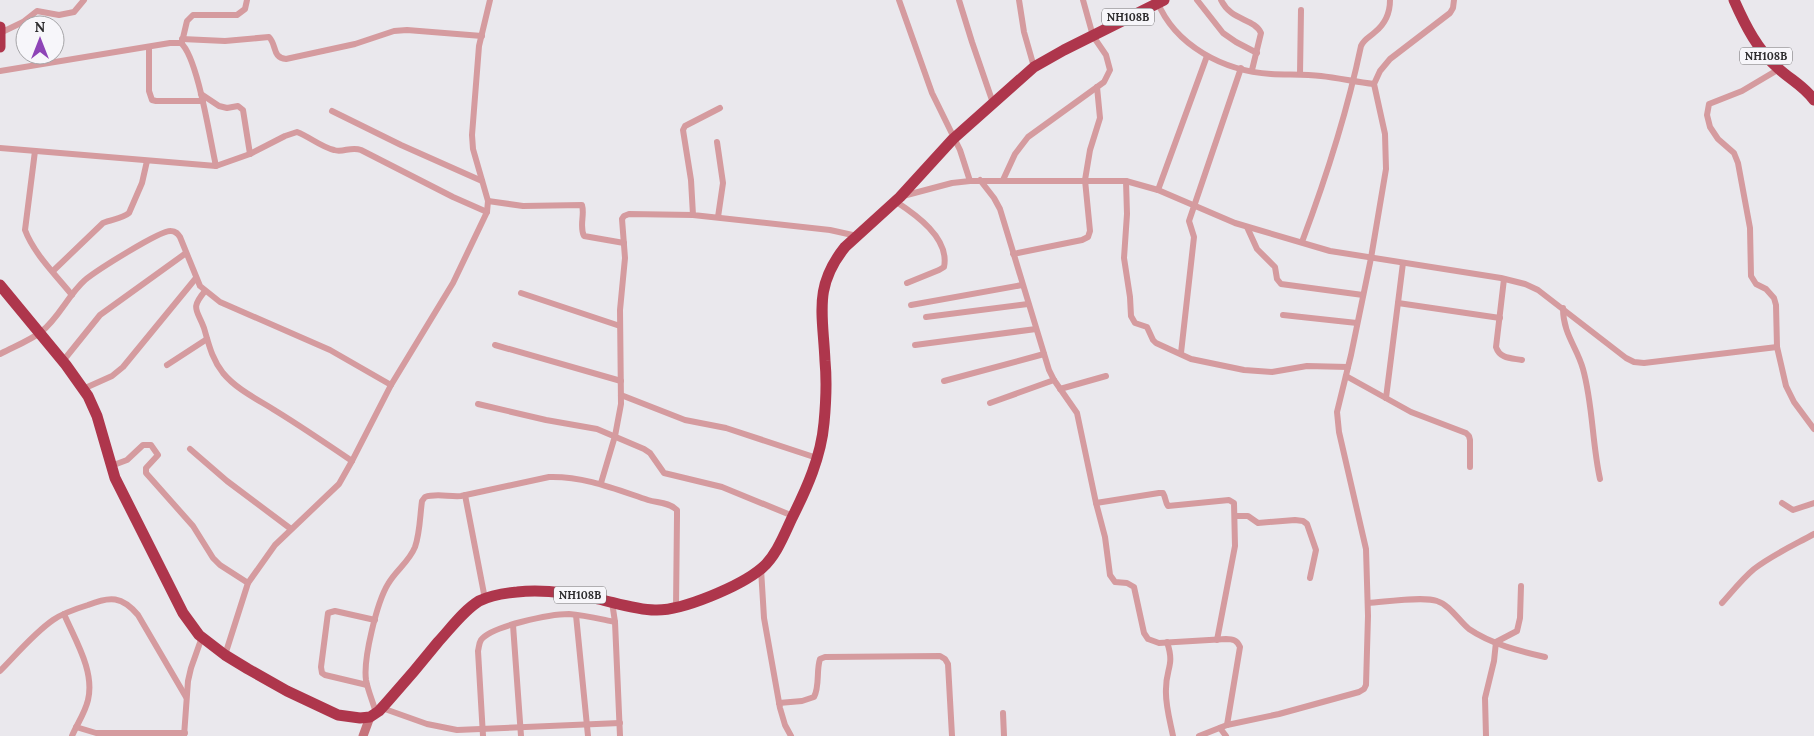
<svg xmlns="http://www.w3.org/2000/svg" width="1814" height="736" font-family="Lora,serif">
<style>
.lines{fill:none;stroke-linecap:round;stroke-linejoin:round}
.street{stroke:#d59b9f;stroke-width:6}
.secondary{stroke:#c6737b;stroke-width:9}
.highway{stroke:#ae364c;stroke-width:11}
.labels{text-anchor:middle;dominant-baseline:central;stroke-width:5;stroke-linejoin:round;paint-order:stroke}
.shield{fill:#f7f6fa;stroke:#6a696b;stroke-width:1}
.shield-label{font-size:11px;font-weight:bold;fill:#2d2c2e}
</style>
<rect width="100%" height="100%" fill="#eae8ed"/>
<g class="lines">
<g class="street">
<polyline points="899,0 932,93 960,150 970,181"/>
<polyline points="959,0 972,42 993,103"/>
<polyline points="1019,0 1024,32 1034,67"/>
<polyline points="1197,0 1223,33 1236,42 1257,53"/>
<path d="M1221,0C1231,21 1254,18 1261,33L1252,70"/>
<path d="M1157,1C1175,46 1224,71 1271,74C1287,75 1304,74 1321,76C1339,78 1356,82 1374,84"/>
<polyline points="0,33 23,22 37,11 59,15 74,12 84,0"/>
<path d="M182,39L225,41L269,37C277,45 272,58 286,59L355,44L394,31L407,30L482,36"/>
<polyline points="182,42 187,21 193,15 237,15 245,9 247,0"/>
<polyline points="149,47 149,91 152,100 156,101 203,101"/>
<polyline points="1779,69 1742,91 1709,104 1707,115 1710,127 1718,139 1734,153 1738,163 1750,228 1751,276 1756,284 1766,289 1774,298 1776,305 1777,347 1786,386 1794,402 1814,429"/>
<path d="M0,71L170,43H181C198,58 210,140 216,166L0,148"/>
<polyline points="1300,74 1301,10"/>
<polyline points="201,94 219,106 227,108 238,106 243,110 250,154"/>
<polyline points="720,108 685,126 683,130 691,180 693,215 830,230 857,236"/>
<polyline points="332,111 401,145 482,181"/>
<polyline points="717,142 723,183 718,217"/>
<path d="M35,151L25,230C34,254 56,275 72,295"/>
<path d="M216,166L250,154L285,136L297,132C310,137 321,147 334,150C343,153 351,146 361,150L453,197L487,212"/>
<path d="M980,180L994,198L1000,209L1049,370L1054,380L1077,413L1096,503L1105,537L1110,575L1115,582L1127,583L1134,587L1144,633L1148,639L1159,643L1226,639C1233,639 1237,640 1240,647L1227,725"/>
<polyline points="1003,180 1015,154 1028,137 1104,82 1110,70 1106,55 1093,36 1083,0"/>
<polyline points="1126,181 1127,214 1124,258 1130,297 1131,316 1135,323 1147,327 1153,340 1156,343 1191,359 1244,370 1272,372 1307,366 1348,367"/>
<polyline points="1158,190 1207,56"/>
<polyline points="903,196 952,183 970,181 1126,181 1158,190 1235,223 1330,251 1501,278 1525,284 1538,290 1626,358 1634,362 1644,363 1777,347"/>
<path d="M488,201L523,206L582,205C585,215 579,226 584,236L624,243"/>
<path d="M895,201C915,214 950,238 944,267L939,270L907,283"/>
<polyline points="1247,227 1257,249 1275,267 1277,279 1281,284 1363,295"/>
<path d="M1302,242C1326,178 1347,113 1361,46C1364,39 1370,37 1375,32C1385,24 1390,12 1390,0"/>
<polyline points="1013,254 1082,240 1088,237 1090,231 1085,180 1090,150 1100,118 1097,87"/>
<path d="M53,271L103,223C112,219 122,219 129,213L142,183L147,161"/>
<path d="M1504,279L1496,347C1500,359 1511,358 1522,360"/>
<path d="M205,291C190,309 197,309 204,328C209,345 212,359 223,373C237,390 259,400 276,411C302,427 327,444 352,461"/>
<polyline points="521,293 620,326"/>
<polyline points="1398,303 1500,318"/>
<polyline points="911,305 1022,285"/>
<path d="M1563,308C1563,334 1577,347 1583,369C1593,405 1592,443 1600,479"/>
<polyline points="1283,315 1357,323"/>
<polyline points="926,317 1028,304"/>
<polyline points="495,345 621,381"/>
<polyline points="915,345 1036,329"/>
<polyline points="1181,353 1194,237 1189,221 1241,68"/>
<path d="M0,354C13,347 29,341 41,332C59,318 68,295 85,280C96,271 160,230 171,231C176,231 178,234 180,237L200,286L220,302L330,350L391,385"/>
<polyline points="63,361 100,315 186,253"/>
<polyline points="167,365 207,339"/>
<polyline points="1346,376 1411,412 1466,433 1469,436 1470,440 1470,467"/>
<polyline points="944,381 1044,354"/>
<polyline points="83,389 112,376 123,367 196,278"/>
<polyline points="1060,389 1106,376"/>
<polyline points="621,395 685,420 726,428 817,458"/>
<polyline points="1386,398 1403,263"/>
<polyline points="990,403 1054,380"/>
<polyline points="478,404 546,420 597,429 644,449 650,453 664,473 722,487 793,516"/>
<polyline points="190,449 227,481 291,529"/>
<polyline points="111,466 127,460 143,445 151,445 158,455 146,468 146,473 193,526 213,558 220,565 248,583"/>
<polyline points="601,483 615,436 621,404 620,310 625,258 622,219 624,216 629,214 693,215"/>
<polyline points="465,495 485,599"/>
<path d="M1096,503L1159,493H1163C1166,498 1165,502 1168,506L1229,500L1234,503L1235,546L1217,640"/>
<polyline points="1782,503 1793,510 1814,503"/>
<polyline points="1235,516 1248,516 1258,523 1295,520 1303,521 1307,524 1316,550 1310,578"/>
<polyline points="761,569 764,618 780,708 785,725 791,736"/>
<polyline points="612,602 615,622 620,736"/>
<path d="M1368,603C1385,602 1423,596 1437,601C1450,605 1459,621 1469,629C1491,644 1519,651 1545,657"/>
<path d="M1722,603C1732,592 1742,579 1754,569C1772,555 1794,545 1814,534"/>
<path d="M64,614C75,640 95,671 88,700C85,713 77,724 72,736"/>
<polyline points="576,615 588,736"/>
<polyline points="513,625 521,736"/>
<path d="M1167,642C1175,666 1166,667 1166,689C1165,704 1170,721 1173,736"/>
<polyline points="225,655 248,583 275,545 339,484 352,461 391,385 453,283 487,212 488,201 473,149 472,135 479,46 490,0"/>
<path d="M0,671C17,654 33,634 53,620C63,613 75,609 88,605C110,596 122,596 138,615L186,697"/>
<polyline points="367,685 325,675 322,673 321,667 328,613 335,611 375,620"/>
<path d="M779,703L802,701L814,697C820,686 816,671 820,659L825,657L940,656L945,659L948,664L952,736"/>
<polyline points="382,708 427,724 457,730 620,723"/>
<path d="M376,713C373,702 368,691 366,680C363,659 377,602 388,584C396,570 409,562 415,547C420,533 420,515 422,501L425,497C436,493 449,497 461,496L549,477C584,476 615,489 648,500C657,503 669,502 677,510V516L676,608"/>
<polyline points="1003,713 1004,736"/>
<polyline points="76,727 96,733 185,733"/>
<polyline points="1220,728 1226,736"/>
<polyline points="184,736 188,681 191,668 202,637"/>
<path d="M483,736L478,651C479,647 479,643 481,640C491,626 551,614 569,614C584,615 600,619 615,622"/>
<polyline points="1199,736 1227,725 1279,714 1359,692 1364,689 1366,685 1368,616 1366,549 1339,432 1337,412 1351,355 1371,258 1386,169 1385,134 1374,84 1380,71 1390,59 1450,13 1453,8 1454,0"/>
<polyline points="1486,736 1485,698 1494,661 1496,642 1517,631 1520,618 1521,586"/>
</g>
<polyline class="secondary" points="363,736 370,717"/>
<g class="highway">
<path d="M1734,0C1745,25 1758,51 1779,69C1791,80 1804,86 1814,100"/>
<polyline points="0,27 0,47"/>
<path d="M0,285L66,365L88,396L97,416L115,478L183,613L199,635L225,655L248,669L287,691L338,715L360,718L370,717L379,711L388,701C405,682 422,662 438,642C451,628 463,611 479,601C491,595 504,593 517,592C544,589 571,593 598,599C616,603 636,610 655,610C682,611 741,586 762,568C776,556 784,535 792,518C807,488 821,457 824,423C826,402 827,382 825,361C823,314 813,287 845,247L900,197L953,139L1034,67L1064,50L1164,0"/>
</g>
</g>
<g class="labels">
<g class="shield">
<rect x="1102" y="8.5" width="52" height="17" rx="4"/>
<rect x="1740" y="47.5" width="52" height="17" rx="4"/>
<rect x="554" y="586.5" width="52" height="17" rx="4"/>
</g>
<g class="shield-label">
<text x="1128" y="17">NH108B</text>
<text x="1766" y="56">NH108B</text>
<text x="580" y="595">NH108B</text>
</g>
</g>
<g transform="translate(40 40)"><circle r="24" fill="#f7f6fa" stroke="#a6a5a8"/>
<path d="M0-4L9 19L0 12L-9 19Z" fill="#8e44b7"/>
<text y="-8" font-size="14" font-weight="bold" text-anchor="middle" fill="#2d2c2e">N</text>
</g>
</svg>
